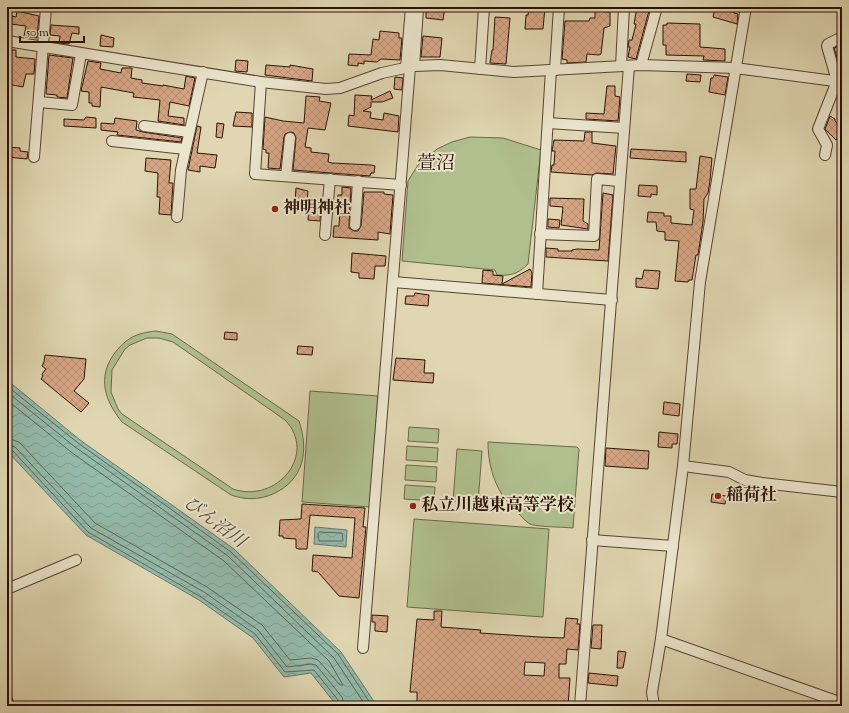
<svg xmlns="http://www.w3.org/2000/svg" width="849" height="713" font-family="'Sorts Mill Goudy','Noto Serif JP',serif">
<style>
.green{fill:#b0bf8e;stroke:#6c684a;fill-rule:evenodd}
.water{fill:url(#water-waves);stroke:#697669}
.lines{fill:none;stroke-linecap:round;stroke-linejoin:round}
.shore{stroke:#5e6658;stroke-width:1}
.building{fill:url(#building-cross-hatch);stroke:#291106;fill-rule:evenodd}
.minor-casing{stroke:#574231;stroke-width:12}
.minor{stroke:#ebe5cd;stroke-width:10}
.poi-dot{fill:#8f2418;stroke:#ebe5cd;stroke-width:1.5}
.labels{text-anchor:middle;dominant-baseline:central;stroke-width:4;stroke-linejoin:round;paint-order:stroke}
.poi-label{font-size:17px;font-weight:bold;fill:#291106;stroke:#ebe5cd;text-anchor:start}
.water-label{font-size:18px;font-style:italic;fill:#4e4c40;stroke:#ebe5cd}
.quarter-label{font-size:19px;fill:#291106;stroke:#ebe5cd}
</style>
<defs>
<pattern id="water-waves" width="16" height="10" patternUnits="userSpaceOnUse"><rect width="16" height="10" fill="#94baab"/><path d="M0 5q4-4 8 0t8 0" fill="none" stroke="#809f92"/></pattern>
<pattern id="building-cross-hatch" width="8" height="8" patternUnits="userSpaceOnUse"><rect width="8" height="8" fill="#d8a786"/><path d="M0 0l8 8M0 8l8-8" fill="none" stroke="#b98f72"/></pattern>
</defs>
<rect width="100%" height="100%" fill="#e0d7b2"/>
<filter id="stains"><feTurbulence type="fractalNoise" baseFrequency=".005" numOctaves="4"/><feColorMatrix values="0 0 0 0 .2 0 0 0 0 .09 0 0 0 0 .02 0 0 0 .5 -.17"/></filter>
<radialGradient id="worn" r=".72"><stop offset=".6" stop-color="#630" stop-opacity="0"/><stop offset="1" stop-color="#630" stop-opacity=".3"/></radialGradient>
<g class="green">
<path d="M470,137L503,138L541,150L528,264C518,274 511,276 497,275L495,270L402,261L408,181L418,165L437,149L452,142Z"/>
<path d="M156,331L172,334L299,421C309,451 304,480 273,494C259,500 245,500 231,495L122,422C105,401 97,378 114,354C126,338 136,333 156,331ZM147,338H159L173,342L285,420C318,454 277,504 233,489L122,414L118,409L111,392L112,370L125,349L130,345Z"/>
<polygon points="310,391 378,396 370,507 302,502"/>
<polygon points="409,427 439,429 438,443 408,441"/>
<path d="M488,442L577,447L579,449L573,528C564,527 536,527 530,524C526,522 521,516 518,513C497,495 488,469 488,442Z"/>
<polygon points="407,446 438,448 437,462 406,460"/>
<polygon points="457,449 482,451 478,503 453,501"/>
<polygon points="406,465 437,467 436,482 405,480"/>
<polygon points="405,485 435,487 434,501 404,499"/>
<polygon points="414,519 549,529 543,617 407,607"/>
</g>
<g class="water">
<polygon points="7,380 80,440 234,549 341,652 377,706 337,706 311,673 284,677 253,638 199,600 86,535 7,451"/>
<polygon points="315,527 347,530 346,547 314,544"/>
</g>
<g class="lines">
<g class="shore">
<polyline points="7,386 78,443 231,552 338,654 372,706"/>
<polyline points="7,392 75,447 228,556 334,658 366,706"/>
<polyline points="7,400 71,452 224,561 329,661 343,685 340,685 318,660 311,658 290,660 262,625 207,587 95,523 19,442 7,438"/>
<polyline points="7,444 15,447 91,528 204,592 258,630 287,667 311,664 316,665 342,697 345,706"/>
<polyline points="7,449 12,450 88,532 201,597 255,634 285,672 314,670 338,700 340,706"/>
<polygon points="320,532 342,533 343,541 319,541 318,534"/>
</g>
</g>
<g class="building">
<polygon points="426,7 445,7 443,20 426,18"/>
<polygon points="529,7 545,7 543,29 525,29 526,15 528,15"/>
<polygon points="637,7 650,7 636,59 628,57 630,47 628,47 629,40 632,40 636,24 634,24"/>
<polygon points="715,7 735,7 734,13 738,14 737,24 713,17"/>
<polygon points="17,11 39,16 37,38 24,36 26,26 11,24 12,16 16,17"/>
<polygon points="595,11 610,12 610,26 604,28 601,54 599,55 587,54 586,62 567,63 567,60 562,59 565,21 589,21 590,18 595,18"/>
<polygon points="495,17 510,18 506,64 490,63 492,50 493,50"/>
<polygon points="667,23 700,24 700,47 725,49 725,61 703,60 704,56 666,55 666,45 663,45 663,25 667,25"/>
<polygon points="51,25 79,27 79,34 72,33 69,44 59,43 60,36 50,35"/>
<polygon points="380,31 399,33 399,38 402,38 400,60 381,59 377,62 364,61 364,64 358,63 358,66 348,65 349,54 371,55 373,39 379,40"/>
<polygon points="101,35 114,38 113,47 100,46"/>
<polygon points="423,36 442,38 440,57 421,57"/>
<polygon points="842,45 842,75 834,48"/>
<polygon points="7,50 16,50 16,57 35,59 34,74 26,74 23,87 7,84"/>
<polygon points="49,55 73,58 67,98 57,97 57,95 46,94"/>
<polygon points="236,60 248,61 247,72 235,71"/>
<polygon points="88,61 101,63 100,69 121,73 122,68 132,68 131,78 142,80 142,83 163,86 163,85 184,89 186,76 195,78 189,106 170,102 168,116 184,118 184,125 158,121 160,100 133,97 134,93 101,87 100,107 92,106 92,103 89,103 89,92 81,91"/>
<polygon points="266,65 290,67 290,65 313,69 312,81 265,75"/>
<polygon points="687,74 701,75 700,82 686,81"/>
<polygon points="714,75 728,77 725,95 709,92 711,78 713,78"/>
<polygon points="395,77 403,78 402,90 394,89"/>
<polygon points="607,86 615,86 615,96 620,97 618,121 586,119 586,113 604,114"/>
<polygon points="390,91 393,98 382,102 371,102 371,107 363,111 371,112 370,118 383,120 384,113 399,116 398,132 348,126 349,115 354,116 355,95 372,96 371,100"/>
<polygon points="306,96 320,97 319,101 331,103 325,130 308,128 305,147 311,148 311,152 329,154 328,162 332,163 371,165 375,166 374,173 371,173 370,176 293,170 296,138 294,133 290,132 285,134 284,137 280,169 268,168 269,153 266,153 266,150 263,149 265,117 283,121 304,123"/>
<polygon points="236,112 252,113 252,127 233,126"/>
<polygon points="830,116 835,119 835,121 842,128 842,134 836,140 825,129"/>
<polygon points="86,117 96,118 96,128 64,126 64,119 84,120"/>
<polygon points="115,118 137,121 136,130 143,132 182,138 181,142 117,135 118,132 101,130 101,123 114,124"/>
<polygon points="217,123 224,124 222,138 216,137"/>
<polygon points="197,126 201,127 197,153 217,155 215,168 200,166 200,172 188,170"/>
<polygon points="585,132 592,132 592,143 616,146 613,174 597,173 592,175 551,172 552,165 554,165 555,151 552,151 554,140 584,141"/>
<polygon points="7,147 20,148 20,151 28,152 27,159 7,157"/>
<polygon points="631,149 686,152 686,162 630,158"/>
<polygon points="700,156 712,158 710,181 708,193 704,199 703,222 698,255 696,255 692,280 689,280 688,282 675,281 679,241 665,240 665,232 657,231 656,222 647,222 648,212 664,213 664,216 671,216 671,223 692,225 694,210 690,209 690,189 696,189"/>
<polygon points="146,158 171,160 169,183 173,183 171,215 159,214 160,197 157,197 158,173 145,171"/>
<polygon points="639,185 657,186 657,195 651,194 651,197 638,196"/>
<polygon points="342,187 351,188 349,225 349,228 354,231 358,231 361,226 364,192 384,192 384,194 393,195 390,234 378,232 378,240 333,237 334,226 339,226 340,211 336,211 338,195 342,195"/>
<polygon points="296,188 308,191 307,202 295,202"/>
<polygon points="603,193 613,195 608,261 546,257 546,248 558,249 558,251 572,251 572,250 577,249 599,250"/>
<polygon points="550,198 584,199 583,221 588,224 588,229 561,225 563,207 550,206"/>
<polygon points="309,206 321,207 320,221 308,220"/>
<polygon points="548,219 560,220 559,228 548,227"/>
<polygon points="352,253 386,256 385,266 375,266 374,279 359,278 359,273 351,272"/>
<polygon points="530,269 532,273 531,287 482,283 483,270 493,271 493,275 503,276 502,284"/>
<polygon points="644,270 660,271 658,289 636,287 636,278 642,279"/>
<polygon points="415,293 429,295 428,306 405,304 406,296 414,296"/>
<polygon points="225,332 237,333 237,340 224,339"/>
<polygon points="298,346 313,347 312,355 297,354"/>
<polygon points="45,355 86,359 84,379 74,391 89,403 81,412 41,379 43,376 42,374 46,369 42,366 44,362"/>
<polygon points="396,358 425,360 424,373 434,373 433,383 393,380"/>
<polygon points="664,402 680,404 679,416 663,414"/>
<polygon points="659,432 678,434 677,444 672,444 672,448 658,447"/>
<polygon points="606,448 649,451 648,469 605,466"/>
<polygon points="712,494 726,496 725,504 711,502"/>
<polygon points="302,504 365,508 363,527 366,527 359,598 339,596 318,572 312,571 313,555 352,558 355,518 310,515 307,549 299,549 296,548 296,539 283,538 283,536 279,536 280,520 301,519"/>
<path d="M434,611H442L441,627L481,630L480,633L539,637L564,638L566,618L578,619L577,624H580L578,650L567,649L566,664H559V678H570L568,706H420L417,701V692H410L417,619L434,620ZM525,662L545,663L544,676L524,675Z"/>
<polygon points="372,615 388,616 387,632 375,631 375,622 372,622"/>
<polygon points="593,625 602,625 601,649 591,648"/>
<polygon points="618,651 626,652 623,668 617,668"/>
<polygon points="589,673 618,676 617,686 588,683"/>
</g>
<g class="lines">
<g class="minor-casing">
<g id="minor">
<polyline points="7,41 261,82 326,89 340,88 382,73 414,66 440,65 514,72 641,65 705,67 735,68 842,82"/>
<polyline points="641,65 657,7"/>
<polyline points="414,66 418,9"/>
<polyline points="621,66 624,7"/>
<polyline points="406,68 411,7"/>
<polyline points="480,69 484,7"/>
<polyline points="555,70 559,7"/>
<polyline points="261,82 255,174 401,185"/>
<polyline points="39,102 72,105 81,54"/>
<polyline points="548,123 624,128"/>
<polyline points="144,126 189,132"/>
<polyline points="112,141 185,149"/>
<polyline points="825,155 827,145 818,129 837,81 827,46 828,44 842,37"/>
<polyline points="34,157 46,8"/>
<polyline points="286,176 290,138"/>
<polyline points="177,217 181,170 203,72"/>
<polyline points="355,225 358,181"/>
<polyline points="540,234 594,236 597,179 619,181"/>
<polyline points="325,235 330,179"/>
<polyline points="393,282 612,300"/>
<polyline points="537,294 551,70"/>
<polyline points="683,466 729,472 745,480 762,483 842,492"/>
<polyline points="592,540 673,546"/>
<polyline points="7,589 76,560"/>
<polyline points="661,639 842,703"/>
<polyline points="363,648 410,67"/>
<polyline points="7,700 9,706"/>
<polyline points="580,706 629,66"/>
<polyline points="654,706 652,692 661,639 683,466 700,282 746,7"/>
</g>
</g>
<use href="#minor" class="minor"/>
</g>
<g class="poi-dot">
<circle cx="275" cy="209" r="4"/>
<circle cx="718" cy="496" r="4"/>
<circle cx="413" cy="506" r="4"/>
</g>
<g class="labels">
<g class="poi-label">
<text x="283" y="209">神明神社</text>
<text x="726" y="496">稲荷社</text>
<text x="421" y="506">私立川越東高等学校</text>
</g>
<g class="water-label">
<text transform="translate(214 523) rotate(37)">びん沼川</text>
</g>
<g class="quarter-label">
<text x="436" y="164">萱沼</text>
</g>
</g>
<rect width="849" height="713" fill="none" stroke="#e0d7b2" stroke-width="24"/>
<rect x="8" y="8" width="833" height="697" fill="none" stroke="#291106" stroke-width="2"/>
<rect x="12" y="12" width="825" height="689" fill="none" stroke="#291106"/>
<path d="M20 36v6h64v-6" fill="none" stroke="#291106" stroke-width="2"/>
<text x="26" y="36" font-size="12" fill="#291106" stroke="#ebe5cd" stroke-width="3" paint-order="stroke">50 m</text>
<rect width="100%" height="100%" filter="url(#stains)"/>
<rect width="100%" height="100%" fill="url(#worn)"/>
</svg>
